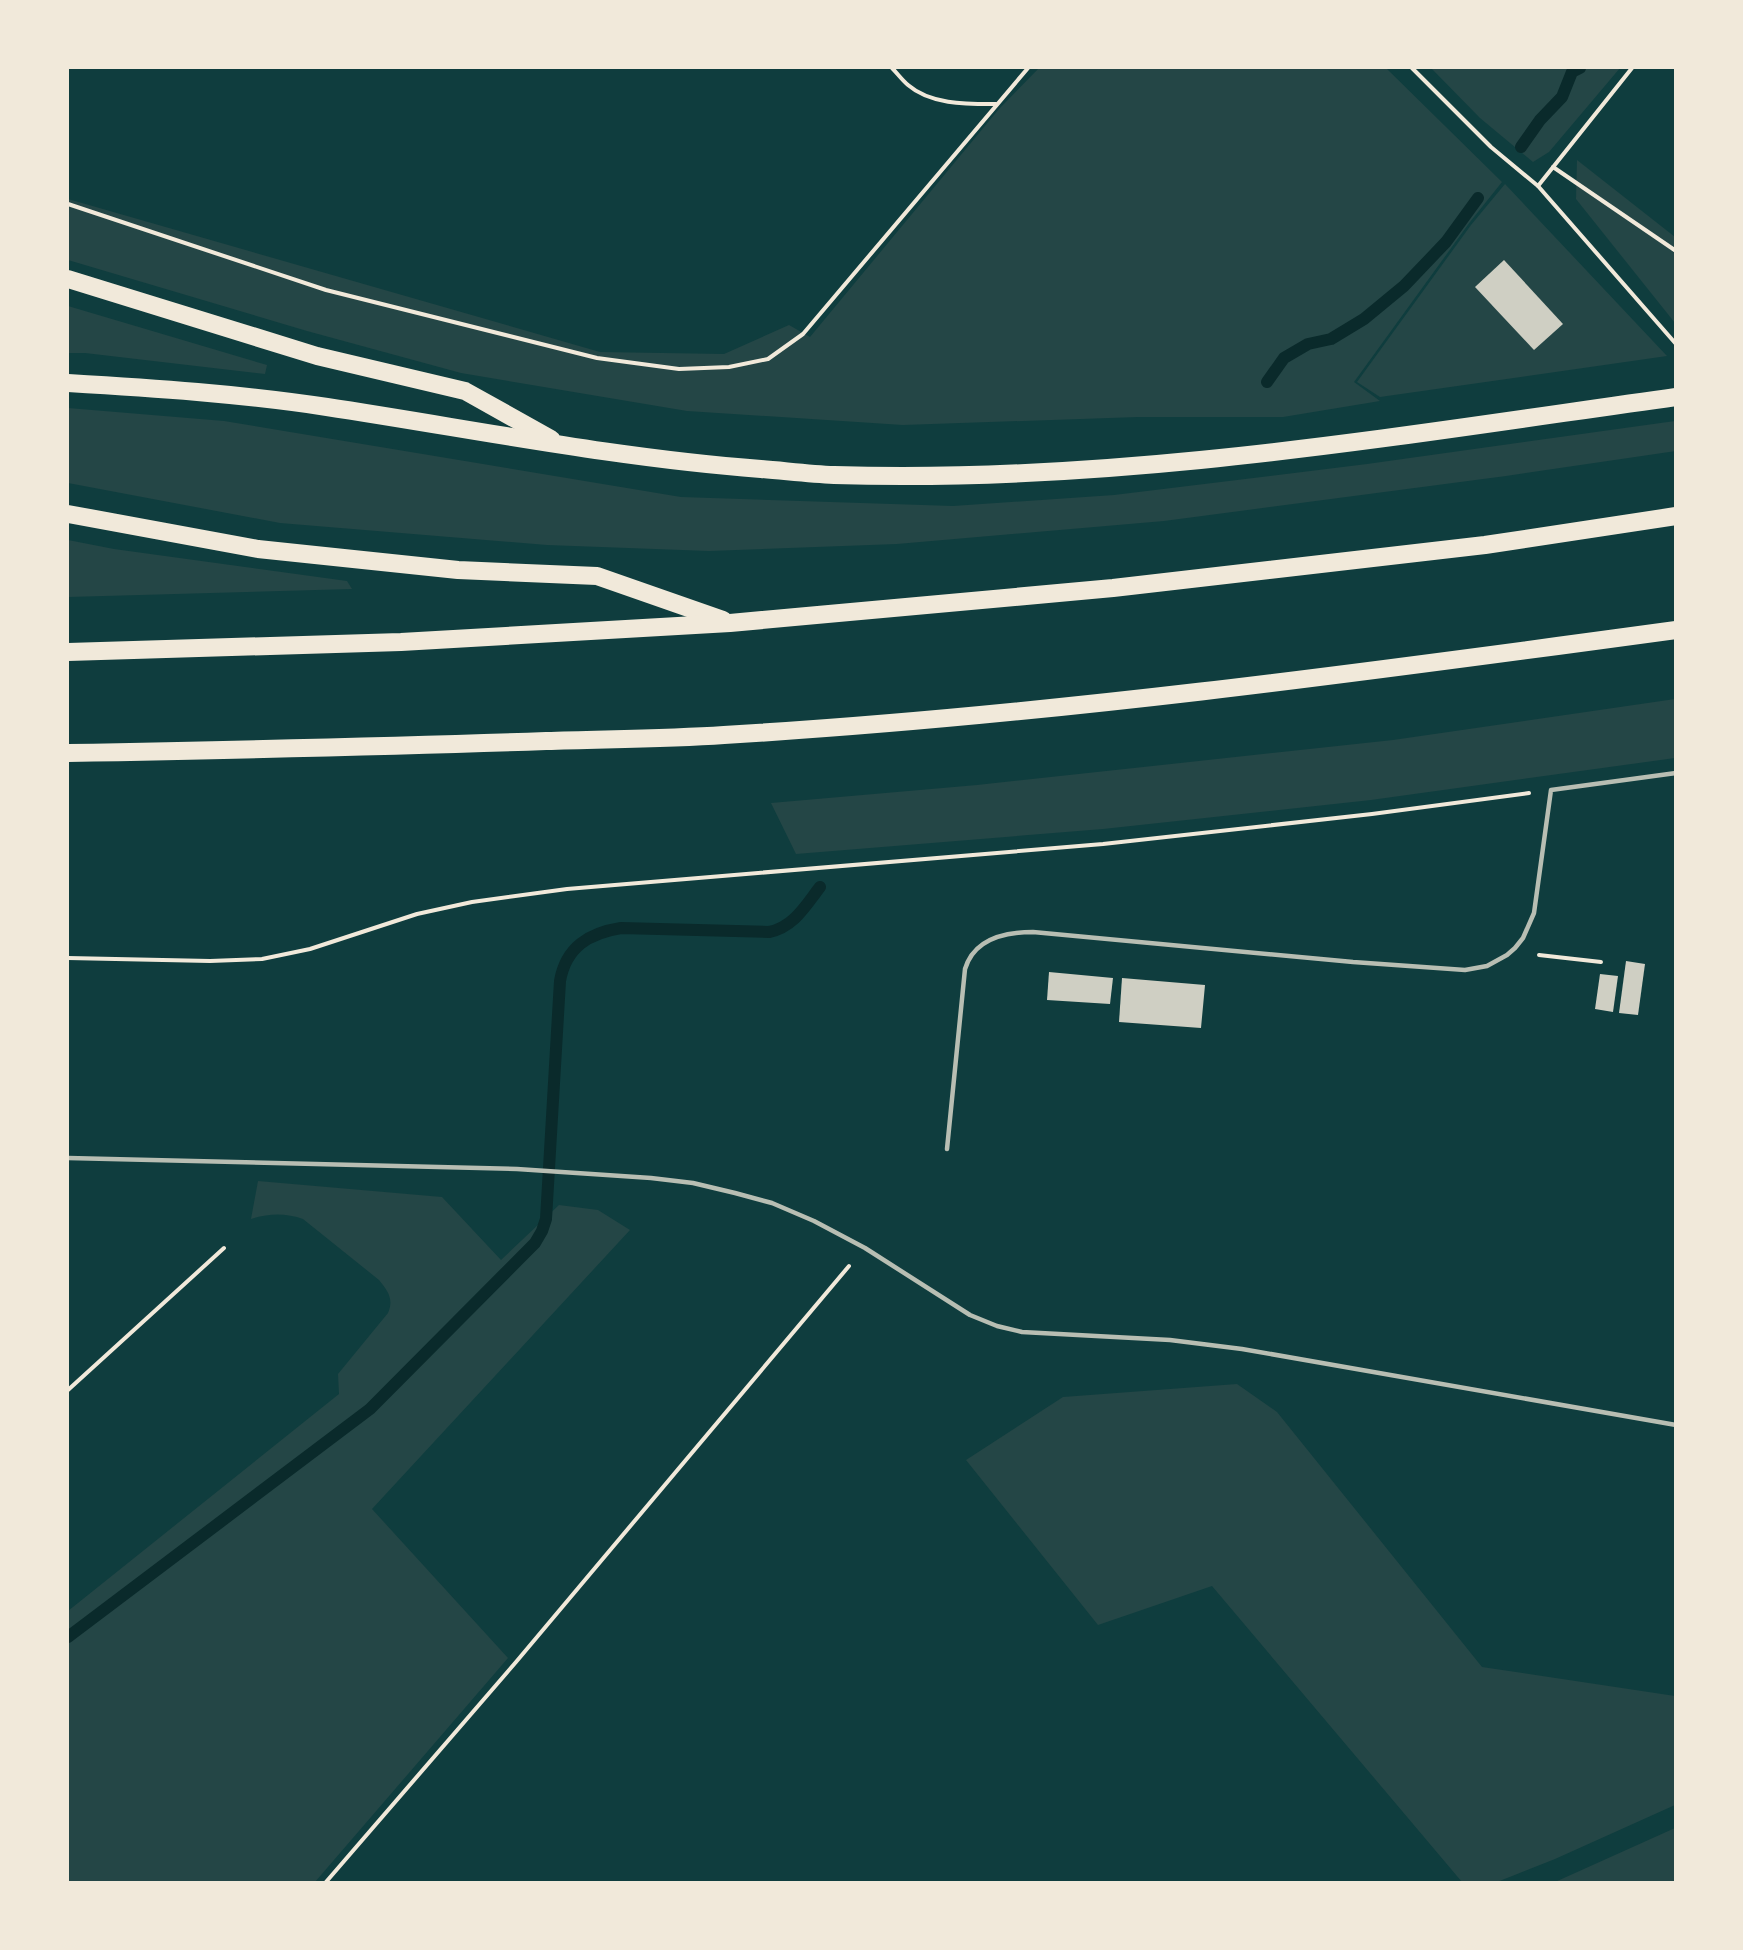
<svg xmlns="http://www.w3.org/2000/svg" width="1743" height="1950" font-family="Signika,sans-serif">
<style>
.green{fill:#244646}
.lines{fill:none;stroke-linecap:round;stroke-linejoin:round}
.stream{stroke:#0a2a2b;stroke-width:12}
.building{fill:#cfcfc3}
.path{stroke:#f1e9da;stroke-width:4}
.service{stroke:#b8beb3;stroke-width:4.5}
.motorway{stroke:#f1e9da;stroke-width:18}
</style>
<rect width="100%" height="100%" fill="#0f3d3e"/>
<g class="green">
<polygon points="1039,68 1386,68 1502,182 1470,222 1354,382 1380,401 1283,417 1138,417 903,425 687,411 461,373 307,331 68,260 68,199 600,352 724,354 789,325 810,337 999,109"/>
<polygon points="1431,68 1620,68 1549,152 1533,162 1480,118"/>
<polygon points="1577,160 1675,237 1675,323 1576,199"/>
<polygon points="1505,184 1667,356 1380,397 1357,382 1471,225"/>
<polygon points="68,306 267,365 265,374 85,353 68,353"/>
<polygon points="68,408 224,421 681,497 953,506 1114,495 1367,464 1675,421 1676,451 1506,476 1164,521 897,544 709,551 547,545 280,523 68,483"/>
<polygon points="68,540 114,549 347,581 352,589 68,597"/>
<polygon points="1675,699 1675,758 1371,800 1103,829 796,854 771,803 977,785 1393,740"/>
<path d="M258,1181L442,1197L501,1260L559,1205L598,1210L630,1230L372,1509L508,1658L315,1882H68V1611L339,1394L338,1374L388,1313C394,1299 388,1291 379,1280L303,1219C287,1213 268,1213 251,1219Z"/>
<polygon points="1237,1384 1277,1412 1482,1667 1675,1696 1675,1805 1555,1859 1497,1882 1462,1882 1212,1586 1098,1625 966,1460 1063,1397"/>
<polygon points="1675,1828 1675,1882 1555,1882"/>
</g>
<g class="lines">
<g class="stream">
<polyline points="1521,147 1540,120 1562,97 1572,72 1580,68"/>
<polyline points="1267,382 1284,358 1308,344 1331,339 1364,319 1404,286 1446,242 1478,198"/>
<path d="M68,1637L370,1409L535,1243L542,1231L546,1219L560,981C566,947 589,933 621,928L769,932C794,927 806,905 820,887"/>
</g>
</g>
<g class="building">
<polygon points="1504,260 1563,324 1534,350 1475,287"/>
<polygon points="1626,961 1645,964 1638,1015 1619,1013"/>
<polygon points="1049,972 1113,978 1110,1004 1047,1000"/>
<polygon points="1600,974 1618,976 1613,1012 1595,1009"/>
<polygon points="1122,978 1205,985 1201,1028 1119,1022"/>
</g>
<g class="lines">
<g class="path">
<path d="M892,68C897,73 902,80 908,85C931,105 968,104 996,104"/>
<polyline points="1412,68 1491,147 1538,186 1676,344"/>
<polyline points="1553,167 1676,251"/>
<polyline points="1538,186 1632,68"/>
<polyline points="68,204 326,290 597,358 679,369 729,367 768,359 803,334 1028,68"/>
<polyline points="1539,955 1601,962"/>
<polyline points="68,958 210,961 262,959 310,949 417,914 472,902 567,889 1103,844 1372,814 1529,793"/>
<polyline points="68,1390 224,1248"/>
<polyline points="326,1882 516,1662 849,1266"/>
</g>
<g class="service">
<path d="M947,1149L965,969C974,939 1004,932 1033,932L1353,962L1465,970L1487,966L1507,955L1515,948L1523,938L1534,913L1551,790L1676,773"/>
<polyline points="68,1158 517,1169 651,1178 693,1183 735,1193 772,1203 814,1221 865,1248 970,1315 997,1326 1022,1332 1170,1340 1242,1349 1676,1425"/>
</g>
<g class="motorway">
<polyline points="68,279 317,356 465,391 551,439"/>
<path d="M68,383C154,388 241,394 327,407C472,429 615,458 761,469C786,471 810,474 834,475C1117,484 1397,436 1676,397"/>
<polyline points="68,514 258,549 458,570 597,576 723,620"/>
<polyline points="68,652 401,642 730,623 1113,588 1485,545 1676,516"/>
<path d="M68,753C227,750 386,747 546,741C605,739 665,739 724,735C1043,716 1360,673 1676,630"/>
</g>
</g>
<rect width="1743" height="1950" fill="none" stroke="#f1e9da" stroke-width="138"/>
</svg>
